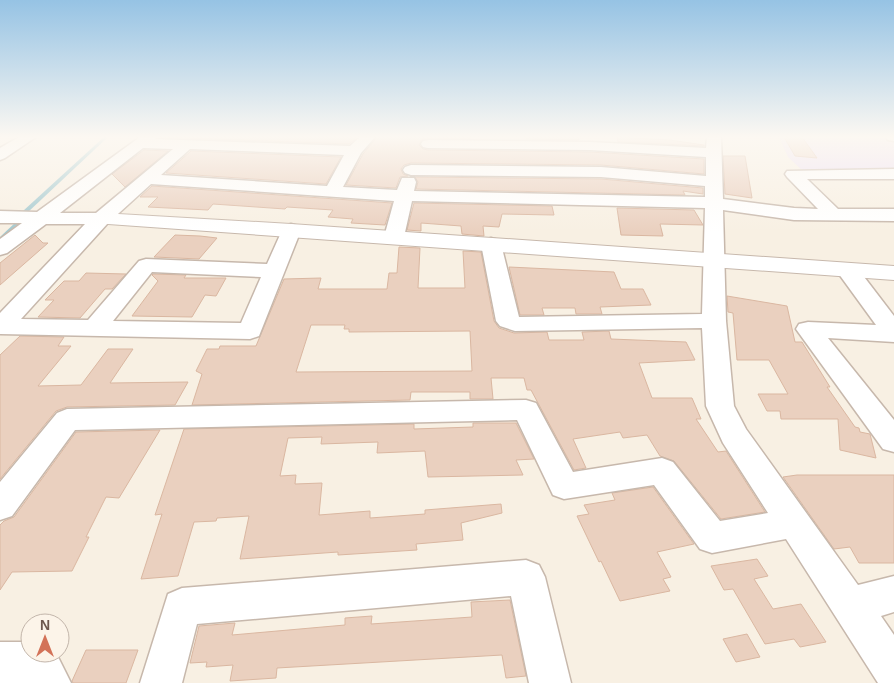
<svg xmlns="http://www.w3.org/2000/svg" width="894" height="683" font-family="Arial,sans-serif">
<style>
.education{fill:#ede0f5}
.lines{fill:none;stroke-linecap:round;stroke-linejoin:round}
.stream{fill:#a3c9cf;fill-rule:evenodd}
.building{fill:#ead0bf;stroke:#dab7a1;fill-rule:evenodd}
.minor-casing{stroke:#c7b8ac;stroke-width:3}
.tertiary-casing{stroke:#c7b8ac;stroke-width:2}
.minor{fill:#fff;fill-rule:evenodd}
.tertiary{fill:#fff;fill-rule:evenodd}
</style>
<rect width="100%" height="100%" fill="#f8f0e3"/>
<polygon class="education" points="779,137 889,137 894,140 894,172 803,171 788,157"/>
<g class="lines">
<g class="stream">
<polygon points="104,137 108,137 27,213 23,213 23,211"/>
<polygon points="17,221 19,221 21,222 2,241 0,241 0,237"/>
</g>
</g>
<g class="building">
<polygon points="158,137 358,137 349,144"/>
<polygon points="377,137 470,137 469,139 423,139 419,145 423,149 428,150 590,152 704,159 704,174 601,165 411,163 404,165 401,169 403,174 408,176 400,177 396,188 346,185 363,154"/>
<polygon points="526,137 578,137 579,140 526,139"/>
<polygon points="617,137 670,140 704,145 704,146 618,142"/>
<polygon points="784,137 802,137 817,158 795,156"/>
<polygon points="144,150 168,151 125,187 112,174"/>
<polygon points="191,151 341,157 326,184 166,173"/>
<polygon points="723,156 745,156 752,198 725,194"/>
<polygon points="415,177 601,179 703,188 703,194 683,191 685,195 416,189 418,182"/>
<polygon points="152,186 392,203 385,225 351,223 353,219 328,217 333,210 287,207 285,209 213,204 208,210 148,207 158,197 140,197"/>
<polygon points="414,203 552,206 554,215 502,214 499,227 483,226 484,236 462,234 461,226 421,223 421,231 407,230"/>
<polygon points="617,208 694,210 703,225 660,224 663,236 621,235"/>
<polygon points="35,235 43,243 48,243 0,285 0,263"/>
<polygon points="175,235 200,236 217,238 199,259 154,257"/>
<path d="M399,247L420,248L418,288H465L463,251L481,252L494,321L499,328L514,333L547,332L549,340H584L582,332L609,331L611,339L686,342L695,360L639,363L652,398H692L701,419H696L718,452L726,451L765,512L721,519L674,461L660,456L647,435L623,438L620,432L573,439L586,468L574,470L531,390H527L524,378H491L493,399H470V392H411L410,400L192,405L202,374L196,371L207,349H219L220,346H256L284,279L321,278L318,289H387L389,273H397ZM311,325H345L344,329H349V332L470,331L472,371L296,372Z"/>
<polygon points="509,267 614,272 621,289 643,289 651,305 600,307 602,314 576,314 575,308 542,308 544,315 520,315"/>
<polygon points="86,273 126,274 112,289 105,289 80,318 38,317 54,300 45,300 64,281 79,281"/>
<polygon points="153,274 186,275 184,278 226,278 216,296 205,295 192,317 132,316 158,281 152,275"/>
<polygon points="727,296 787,306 795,342 802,342 830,387 827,387 855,427 859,428 860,432 870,434 876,458 840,450 838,419 781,419 780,411 767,411 758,394 788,394 769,360 737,360 733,313 728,312"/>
<polygon points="20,336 64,337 58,346 71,346 38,386 81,385 108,349 133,349 110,383 188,382 175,405 67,407 56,411 0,479 0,355"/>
<polygon points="473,423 516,423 534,459 516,460 523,475 428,477 425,451 377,453 378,442 321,444 322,437 288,438 280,476 296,475 295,484 322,483 319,515 370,511 370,518 425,514 425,510 501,504 502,513 461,523 463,540 416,544 417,550 338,555 338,552 240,559 249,516 217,518 216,521 194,522 178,576 141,579 162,514 155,515 184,429 414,424 414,429 473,427"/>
<polygon points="160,430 119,498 106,497 86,537 89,537 72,571 12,572 0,590 0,525 4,521 14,517 76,432"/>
<polygon points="797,475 894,475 894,563 859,563 850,547 834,549 783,477"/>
<polygon points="653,487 694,544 657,552 671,577 663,579 670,591 620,601 601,561 599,562 577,516 589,514 584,505 615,500 612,493"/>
<polygon points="757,559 768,576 754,579 773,609 801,604 826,642 800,647 794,639 765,644 733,589 724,590 711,566"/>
<polygon points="510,600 526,676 506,678 502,655 277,668 276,678 230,681 233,665 206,667 207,662 190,663 199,626 235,623 232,635 345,625 345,618 372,616 371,624 472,617 471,602"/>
<polygon points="747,634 760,657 736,662 723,639"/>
<polygon points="86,650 138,650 126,683 73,683 72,681"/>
</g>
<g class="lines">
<g class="minor-casing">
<g id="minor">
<polygon points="19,137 36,137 5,158 0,160 0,148"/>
<path d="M140,137H156L155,139L350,146L360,137H375L361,153L343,187L397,190L402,178H414L416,182L414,191L705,197V186L601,177L411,175L405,173L403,170L405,167L411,165L601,167L706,176V157L590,150L428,148L423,147L421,144L423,141L428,140L590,142L706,148L707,137H721L723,199L794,208L818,209L787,177L785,174L787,171L894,169V179H807L838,209H894V221L794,220L723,210L726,321L734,406L746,429L858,585L894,576V612L881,616L894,635V683H878L786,539L712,553L700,549L654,485L564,499L553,495L517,420L75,430L12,516L0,520V482L57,413L67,409L526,400L536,403L573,472L662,458L673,462L720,521L768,513L723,443L706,406L702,328L515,331L500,326L496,321L481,244L484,240L491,238L498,240L501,244L519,317L702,314L705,208L412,201L404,237L401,241L394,243L387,241L384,237L394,201L151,184L108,223L21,319L88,320L139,261L146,259L267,264L284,226L291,224L298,226L301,230L259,336L250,339L0,334V313L85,224H46L7,253L0,255V239L22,223H0V211L37,212ZM143,148L173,149L96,213H60ZM190,149L344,155L327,186L161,175ZM152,272L261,277L241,323L113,321Z"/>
<polygon points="886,137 894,137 894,141 888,140"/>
<polygon points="847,264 855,265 894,316 894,342 828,338 894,420 894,452 883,449 796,329 799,324 808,322 876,325 836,270 839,265"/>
<polygon points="526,560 539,565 545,577 571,683 529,683 511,596 197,624 182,683 140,683 168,594 182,588"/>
<polygon points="0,642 30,642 30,653 56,653 71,683 0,683"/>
</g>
</g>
<g class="tertiary-casing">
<polygon id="tertiary" points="101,213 291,224 894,266 894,280 94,223 91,219 94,215"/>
</g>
<use href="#minor" class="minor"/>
<use href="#tertiary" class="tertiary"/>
</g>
<linearGradient id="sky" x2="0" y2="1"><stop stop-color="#96c3e4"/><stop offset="0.59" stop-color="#fcf8f2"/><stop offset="1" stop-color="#fcf8f2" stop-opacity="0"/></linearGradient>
<rect width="894" height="232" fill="url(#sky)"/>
<g transform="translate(45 638)"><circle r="24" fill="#fcf4e9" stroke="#c3b6ab"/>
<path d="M0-4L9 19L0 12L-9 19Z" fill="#d37258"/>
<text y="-8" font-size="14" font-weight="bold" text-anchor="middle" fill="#6d584d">N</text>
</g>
</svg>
